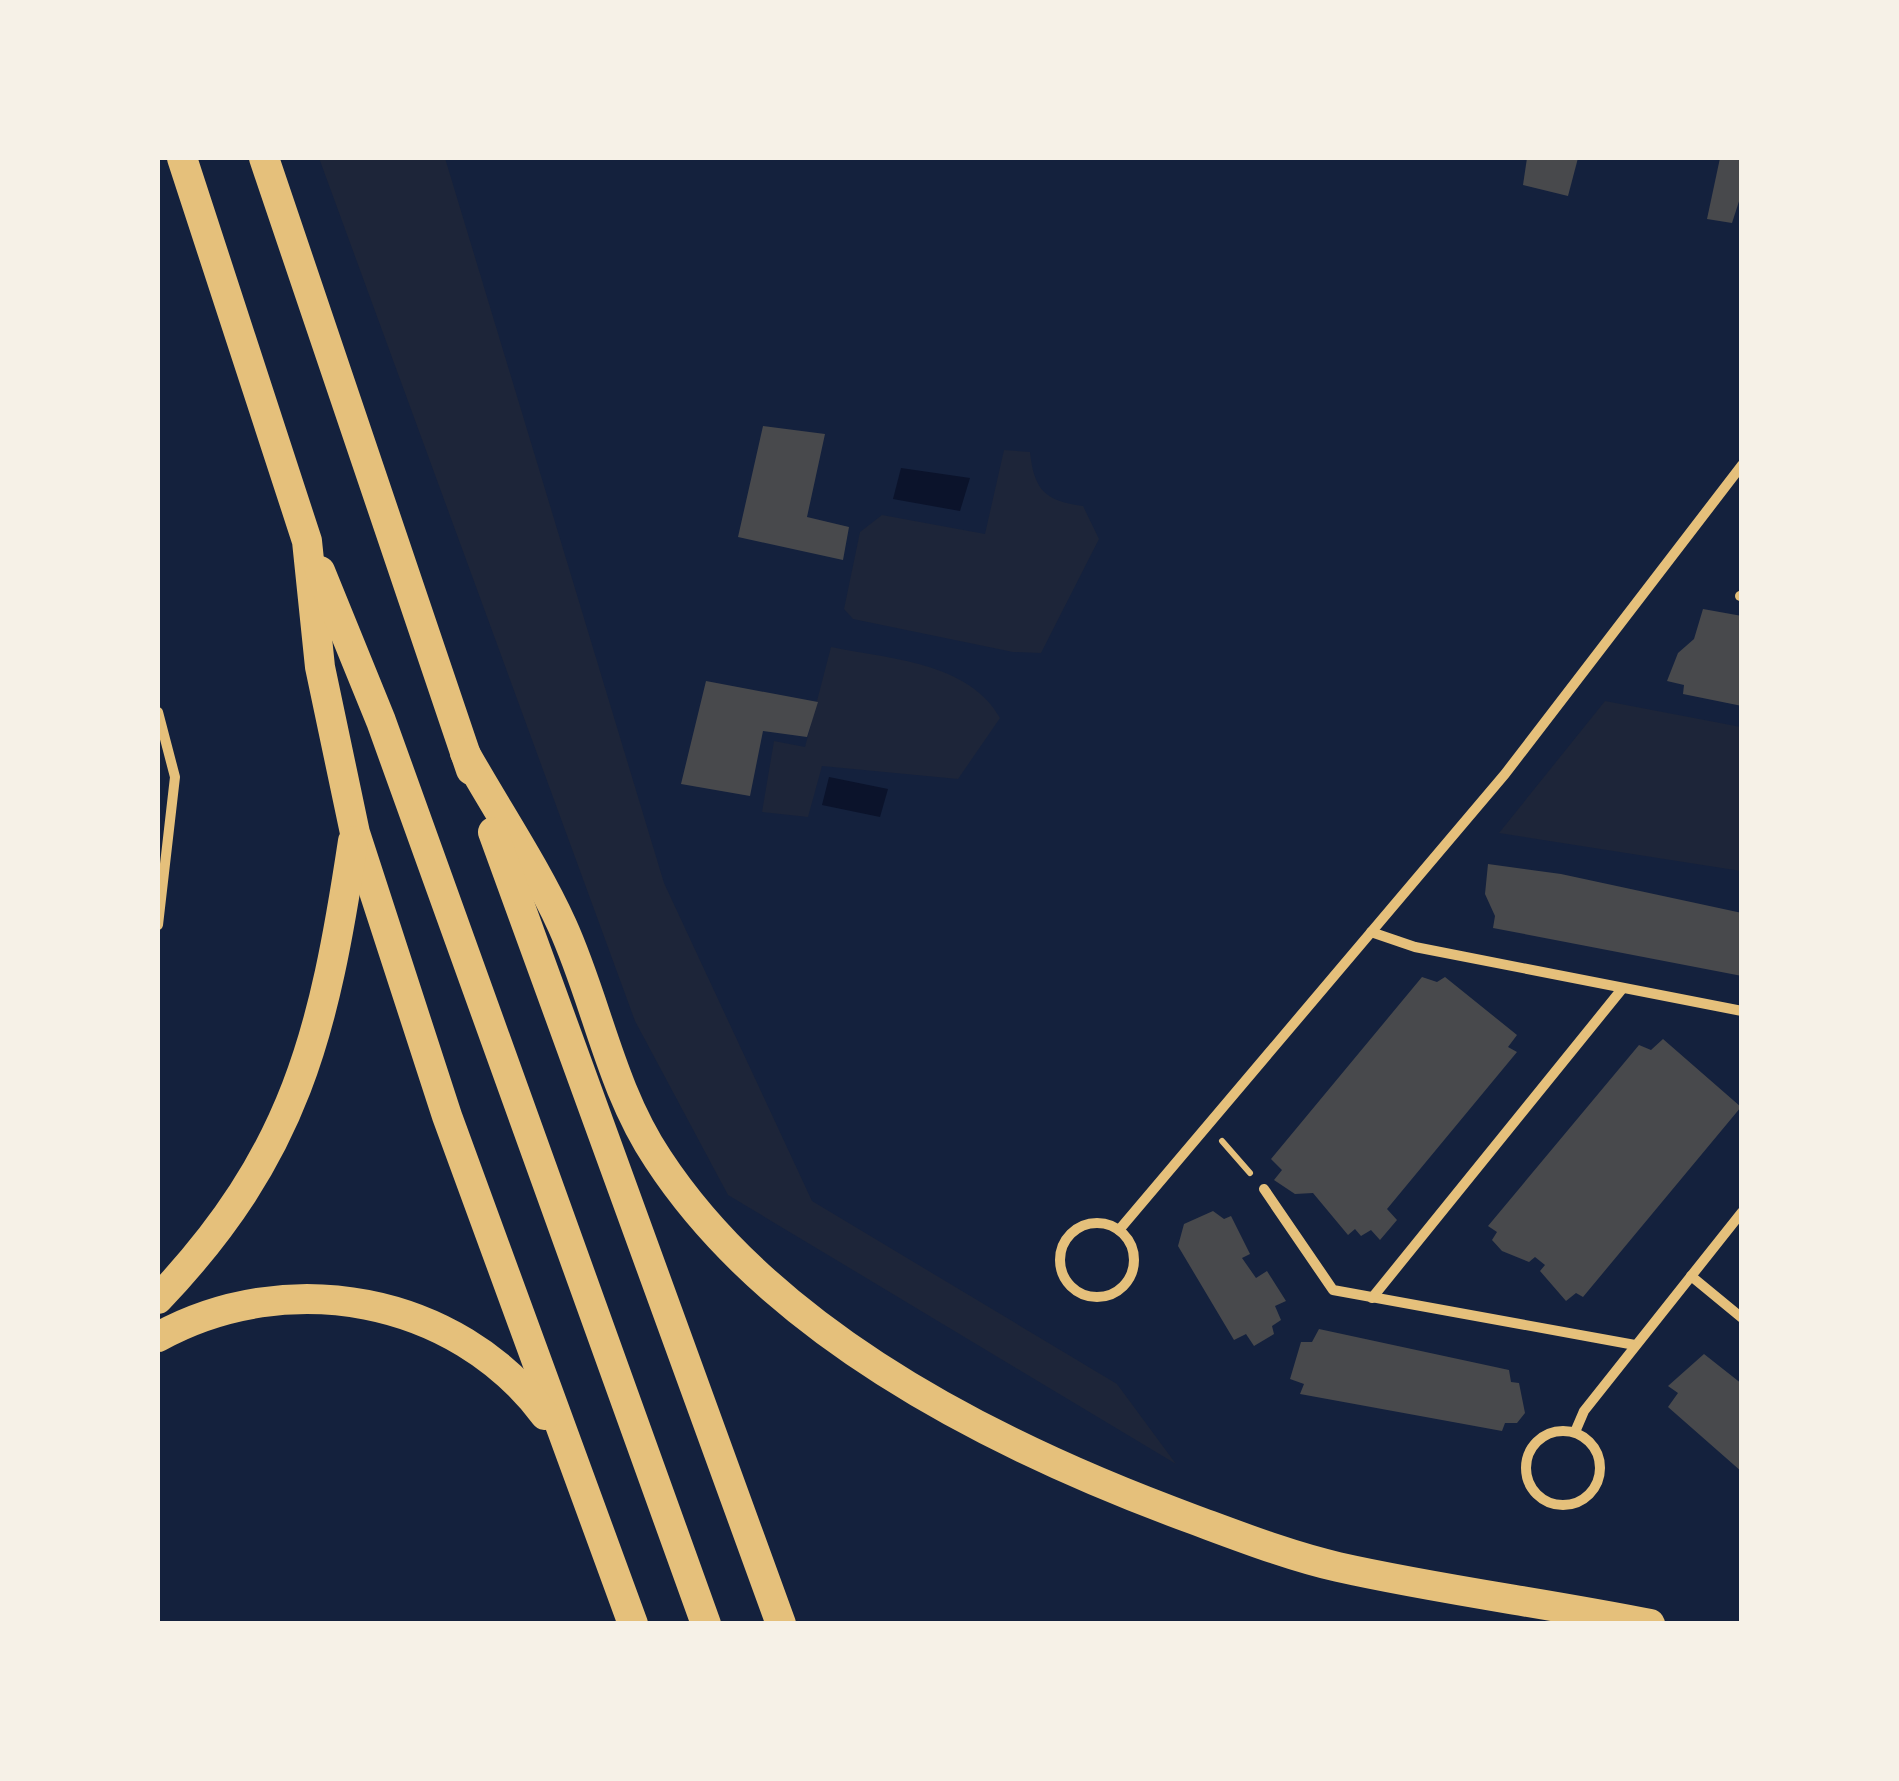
<svg xmlns="http://www.w3.org/2000/svg" width="1899" height="1781" font-family="'Fira Sans',sans-serif">
<style>
.green{fill:#1d2539}
.water{fill:#0b132b}
.building{fill:#48494c}
.lines{fill:none;stroke-linecap:round;stroke-linejoin:round}
.path{stroke:#e5c07b;stroke-width:6}
.minor{stroke:#e5c07b;stroke-width:10}
.motorway{stroke:#e5c07b;stroke-width:30}
</style>
<rect width="100%" height="100%" fill="#14213d"/>
<g class="green">
<polygon points="319,158 445,158 664,883 812,1201 1117,1384 1176,1464 728,1195 635,1021"/>
<path d="M1004,450L1030,452C1034,490 1045,501 1083,506L1099,539L1041,653L1013,652L853,619L844,609L860,532L882,515L985,534Z"/>
<path d="M831,647C889,659 969,662 1000,718L958,779L822,766L808,817L762,812L774,741L805,747Z"/>
<polygon points="1605,701 1741,727 1741,871 1499,833"/>
</g>
<g class="water">
<polygon points="901,468 970,478 960,511 893,499"/>
<polygon points="829,777 888,789 880,817 822,805"/>
</g>
<g class="building">
<polygon points="1527,158 1578,158 1568,196 1523,185"/>
<polygon points="1720,158 1742,158 1742,192 1732,223 1707,219"/>
<polygon points="763,426 825,434 807,517 849,527 843,560 738,537"/>
<polygon points="1703,609 1742,616 1742,706 1683,694 1684,685 1667,681 1678,653 1694,639"/>
<polygon points="706,681 818,702 807,737 763,731 750,796 681,784"/>
<polygon points="1488,864 1561,874 1742,913 1742,976 1493,928 1495,916 1485,894"/>
<polygon points="1422,977 1437,982 1445,977 1517,1035 1508,1047 1517,1052 1387,1209 1397,1220 1380,1240 1371,1230 1361,1236 1355,1229 1348,1235 1313,1193 1295,1194 1274,1180 1282,1170 1271,1159"/>
<polygon points="1663,1039 1741,1107 1583,1297 1576,1293 1566,1301 1540,1271 1545,1265 1535,1257 1529,1262 1502,1251 1492,1240 1497,1232 1488,1226 1639,1045 1651,1050"/>
<polygon points="1213,1211 1224,1219 1231,1216 1250,1254 1242,1258 1256,1278 1267,1271 1286,1301 1275,1306 1281,1320 1272,1326 1274,1334 1254,1346 1246,1334 1234,1340 1178,1246 1184,1224"/>
<polygon points="1319,1329 1509,1370 1511,1382 1519,1383 1525,1413 1517,1423 1505,1423 1502,1431 1300,1394 1304,1384 1290,1379 1301,1342 1312,1342"/>
<polygon points="1704,1354 1742,1384 1742,1472 1668,1407 1678,1393 1668,1386"/>
</g>
<g class="lines">
<polyline class="path" points="1222,1141 1250,1173"/>
<g class="minor">
<polyline points="1740,596 1742,596"/>
<polyline points="158,712 175,777 158,925"/>
<polyline points="1371,932 1415,947 1742,1011"/>
<polyline points="1264,1189 1333,1290 1635,1345"/>
<circle cx="1097" cy="1260" r="37"/>
<polyline points="1119,1230 1505,774 1742,465"/>
<polyline points="1691,1276 1742,1318"/>
<polyline points="1372,1298 1622,989"/>
<circle cx="1563" cy="1468" r="37"/>
<polyline points="1575,1432 1584,1411 1742,1212"/>
</g>
<g class="motorway">
<polyline points="182,158 307,541 320,667 355,833 447,1116 633,1624"/>
<polyline points="264,158 471,770"/>
<polyline points="320,571 381,721 706,1624"/>
<path d="M465,753C497,810 535,866 562,925C597,1002 610,1087 658,1159C774,1336 1001,1449 1195,1520C1241,1537 1290,1556 1338,1567C1440,1590 1546,1603 1650,1624"/>
<polyline points="493,832 781,1624"/>
<path d="M158,1299C296,1154 324,1033 353,841"/>
<path d="M158,1337C287,1266 456,1296 545,1415"/>
</g>
</g>
<rect width="1899" height="1781" fill="none" stroke="#f6f1e7" stroke-width="320"/>
</svg>
